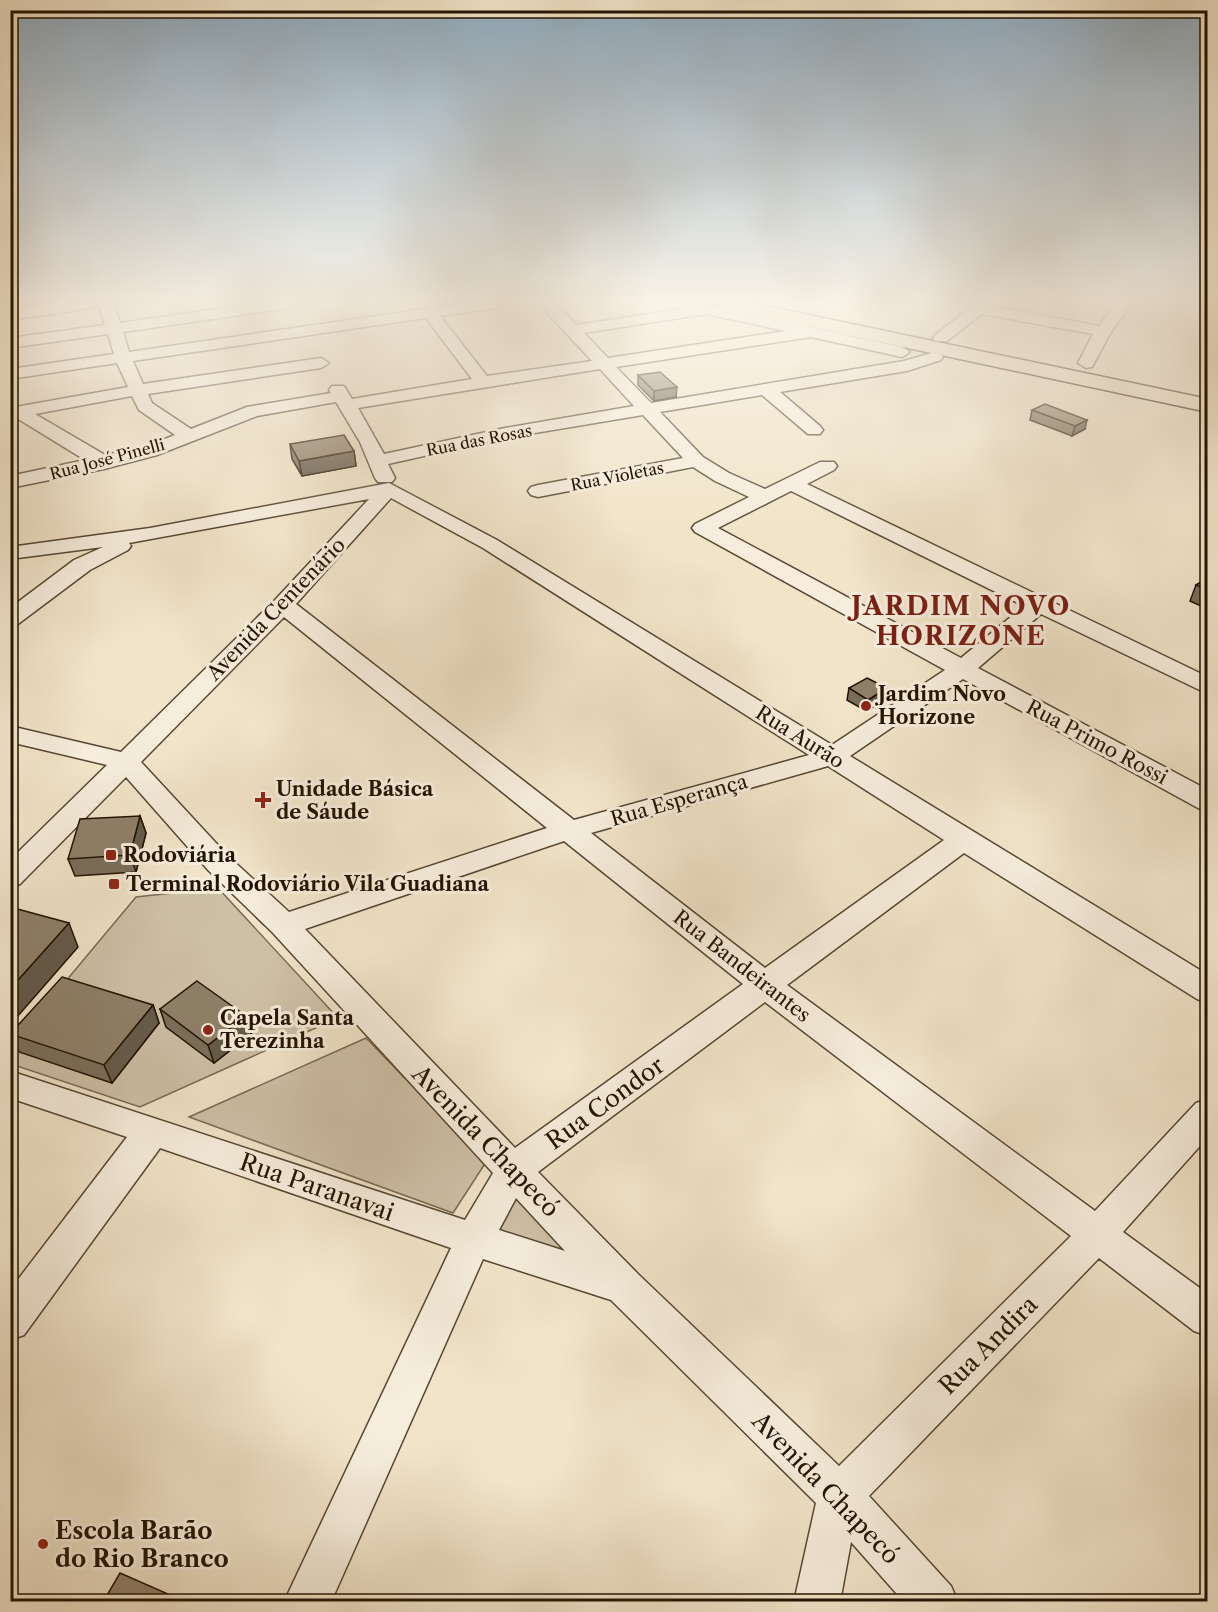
<svg xmlns="http://www.w3.org/2000/svg" width="1218" height="1612" font-family="'Libre Caslon Text',serif">
<style>
.green{fill:#cec0a7;stroke:#786a54;stroke-width:1.5}
.lines{fill:none;stroke-linecap:round;stroke-linejoin:round}
.minor-casing{stroke:#564733;stroke-width:3}
.major-casing{stroke:#221301;stroke-width:3}
.minor{fill:#f6eddc;fill-rule:evenodd}
.major{fill:#f1e4c9;fill-rule:evenodd}
.wall{fill:#7a6e5a;stroke:#221301;stroke-width:1.5}
.shaded-wall{fill:#635a4a;stroke:#221301;stroke-width:1.5}
.building{fill:#8e8069;stroke:#221301;stroke-width:1.5}
.poi-dot{fill:#8f2418;stroke:#f6eddc;stroke-width:2}
.labels{text-anchor:middle;dominant-baseline:central;stroke-width:6;stroke-linejoin:round;paint-order:stroke}
.far-street-label{font-size:16px;fill:#221301;stroke:#f6eddc}
.street-label{font-size:20px;fill:#221301;stroke:#f6eddc}
.poi-label{font-size:20px;font-weight:bold;fill:#221301;stroke:#f6eddc;text-anchor:start}
.near-street-label{font-size:24px;fill:#221301;stroke:#f6eddc}
.near-poi-label{font-size:24px;font-weight:bold;fill:#221301;stroke:#f6eddc;text-anchor:start}
.district-label{font-size:26px;font-weight:bold;letter-spacing:1.5px;fill:#7a1f14;stroke:#f6eddc}
</style>
<rect width="100%" height="100%" fill="#f1e4c9"/>
<filter id="stains"><feTurbulence type="fractalNoise" baseFrequency=".00333" numOctaves="4"/><feColorMatrix values="0 0 0 0 .2 0 0 0 0 .09 0 0 0 0 .02 0 0 0 .5 -.17"/></filter>
<radialGradient id="worn" r=".72"><stop offset=".6" stop-color="#630" stop-opacity="0"/><stop offset="1" stop-color="#630" stop-opacity=".3"/></radialGradient>
<g class="green">
<polygon points="218,888 338,1018 140,1107 11,1064 11,1048 15,1042 136,897"/>
<polygon points="366,1038 486,1162 453,1213 189,1117"/>
<polygon points="508,1187 578,1258 480,1234"/>
</g>
<g class="lines">
<g class="minor-casing">
<g id="minor">
<path d="M60,303H114L120,323L257,303H297L289,308L123,332L129,352L466,303H506L498,308L440,316L487,376L592,361L538,303H555L576,325L683,309L671,306L668,303H697L902,347L910,352L902,357L811,337L616,367L651,403L904,361L935,352L941,354L943,357L941,360L907,371L780,392L820,426L823,430L820,434H808L762,395L660,412L703,457L729,473L765,489L820,462H834L837,466L834,470L807,484L1208,677V694L1041,614L978,668L1208,790V811L1198,808L963,679L850,756L1208,975V1003L1197,999L964,853L787,985L1095,1211L1196,1103L1208,1099V1137L1123,1232L1208,1294V1336L1194,1331L1099,1258L869,1496L951,1586L958,1602H904L851,1542L840,1602H794L816,1503L611,1300L483,1259L331,1602H284L451,1248L160,1148L24,1335L10,1340V1290L127,1137L10,1098V1071L465,1220L493,1173L273,933L208,870L126,777L20,884L10,887V860L107,765L10,742V726L121,752L275,600L369,499L129,543L131,546L128,550L90,570L18,624L10,626V608L74,560L103,547L10,559V547L150,528L389,483L497,540L832,745L945,670L695,532L692,528L695,524L749,497L715,481L693,467L538,497L531,495L528,491L531,487L538,485L683,458L643,415L505,438L388,464L395,478L392,482H378L375,478L360,442L336,402L257,416L157,455L104,469L10,488V476L85,460L15,417L10,418V408L128,387L117,363L10,379V369L114,354L108,334L10,348V338L105,325L99,304L92,308L10,320V310ZM706,314L786,331L608,358L584,333ZM426,318L472,379L352,399L344,386H332L329,390L331,393L247,407L191,429L152,403L148,394L321,368L329,363L321,358L143,384L133,361ZM600,369L634,406L505,428L384,454L358,408ZM132,396L139,410L175,435L145,447L105,455L35,414ZM791,491L1024,606L961,658L718,528ZM391,498L483,548L809,755L574,820L296,604ZM284,617L547,828L289,912L228,856L141,762ZM828,766L944,840L765,968L591,833ZM564,841L743,984L515,1148L305,929ZM765,1002L1071,1236L839,1466L638,1274L538,1172ZM516,1198L565,1251L499,1230Z"/>
<polygon points="977,303 995,303 992,306 1099,326 1116,303 1132,303 1111,332 1092,367 1086,368 1078,363 1093,334 982,314 947,341 935,341 933,338 935,335"/>
</g>
</g>
<g class="major-casing">
<polygon id="major" points="716,303 752,303 1208,399 1208,412 725,309 718,307"/>
</g>
<use href="#minor" class="minor"/>
<use href="#major" class="major"/>
</g>
<g class="wall">
<polygon points="638,375 676,397 654,401 638,385"/>
<polygon points="1032,410 1085,429 1072,436 1030,420"/>
<polygon points="290,444 354,451 356,466 302,476 292,459"/>
<polygon points="1208,578 1208,609 1190,601 1196,585"/>
<polygon points="849,688 887,688 885,700 866,711 847,700"/>
<polygon points="140,816 146,833 136,872 75,876 68,859"/>
<polygon points="153,1005 159,1023 112,1083 19,1052 10,1035 10,1034"/>
<polygon points="160,1009 251,1034 214,1063 166,1027"/>
</g>
<g class="shaded-wall">
<polygon points="677,387 676,397 654,401 654,391"/>
<polygon points="1087,420 1085,429 1072,436 1075,426"/>
<polygon points="354,451 356,466 302,476 299,461"/>
<polygon points="887,688 885,700 866,711 868,700"/>
<polygon points="140,816 146,833 136,872 130,855"/>
<polygon points="69,923 78,947 10,1025 10,989"/>
<polygon points="153,1005 159,1023 112,1083 104,1065"/>
<polygon points="246,1016 251,1034 214,1063 208,1045"/>
</g>
<g class="building">
<polygon points="660,372 677,387 654,391 638,375"/>
<polygon points="1045,404 1087,420 1075,426 1032,410"/>
<polygon points="344,435 354,451 299,461 290,444"/>
<polygon points="1208,578 1208,590 1196,585"/>
<polygon points="867,678 887,688 868,700 849,688"/>
<polygon points="140,816 130,855 68,859 80,819"/>
<polygon points="10,907 69,923 10,989"/>
<polygon points="62,977 153,1005 104,1065 10,1034"/>
<polygon points="197,981 246,1016 208,1045 160,1009"/>
<polygon points="120,1573 186,1602 103,1602"/>
</g>
<linearGradient id="sky" x2="0" y2="1"><stop stop-color="#8fabc0"/><stop offset="0.57" stop-color="#f9f3e7"/><stop offset="1" stop-color="#f9f3e7" stop-opacity="0"/></linearGradient>
<rect width="1218" height="529" fill="url(#sky)"/>
<g class="poi-dot">
<circle cx="866" cy="706" r="6"/>
<path d="M260 791h6v6h6v6h-6v6h-6v-6h-6v-6h6z"/>
<rect x="105" y="849" width="12" height="12" rx="3"/>
<rect x="108" y="878" width="12" height="12" rx="3"/>
<circle cx="208" cy="1030" r="6"/>
<circle cx="43" cy="1544" r="6"/>
</g>
<g class="labels">
<g class="far-street-label">
<text transform="translate(479 440) rotate(-11)">Rua das Rosas</text>
<text transform="translate(107 459) rotate(-15)">Rua José Pinelli</text>
<text transform="translate(617 476) rotate(-11)">Rua Violetas</text>
</g>
<g class="street-label">
<text transform="translate(276 609) rotate(-46)">Avenida Centenário</text>
<text transform="translate(800 737) rotate(32)">Rua Aurão</text>
<text transform="translate(1097 742) rotate(28)">Rua Primo Rossi</text>
<text transform="translate(679 800) rotate(-16)">Rua Esperança</text>
<text transform="translate(742 966) rotate(38)">Rua Bandeirantes</text>
</g>
<g class="poi-label">
<text x="878" y="694">Jardim Novo<tspan x="878" dy="23">Horizone</tspan></text>
<text x="276" y="789">Unidade Básica<tspan x="276" dy="23">de Sáude</tspan></text>
<text x="123" y="855">Rodoviária</text>
<text x="126" y="884">Terminal Rodoviário Vila Guadiana</text>
<text x="220" y="1018">Capela Santa<tspan x="220" dy="23">Terezinha</tspan></text>
</g>
<g class="near-street-label">
<text transform="translate(605 1103) rotate(-36)">Rua Condor</text>
<text transform="translate(486 1141) rotate(46)">Avenida Chapecó</text>
<text transform="translate(317 1187) rotate(19)">Rua Paranavai</text>
<text transform="translate(988 1345) rotate(-45)">Rua Andira</text>
<text transform="translate(826 1488) rotate(46)">Avenida Chapecó</text>
</g>
<g class="near-poi-label">
<text x="55" y="1530">Escola Barão<tspan x="55" dy="28">do Rio Branco</tspan></text>
</g>
<g class="district-label">
<text x="961" y="606">JARDIM NOVO<tspan x="961" dy="30">HORIZONE</tspan></text>
</g>
</g>
<rect width="1218" height="1612" fill="none" stroke="#f1e4c9" stroke-width="36"/>
<rect x="12" y="12" width="1194" height="1588" fill="none" stroke="#221301" stroke-width="3"/>
<rect x="18" y="18" width="1182" height="1576" fill="none" stroke="#221301" stroke-width="1.5"/>
<rect width="100%" height="100%" filter="url(#stains)"/>
<rect width="100%" height="100%" fill="url(#worn)"/>
</svg>
